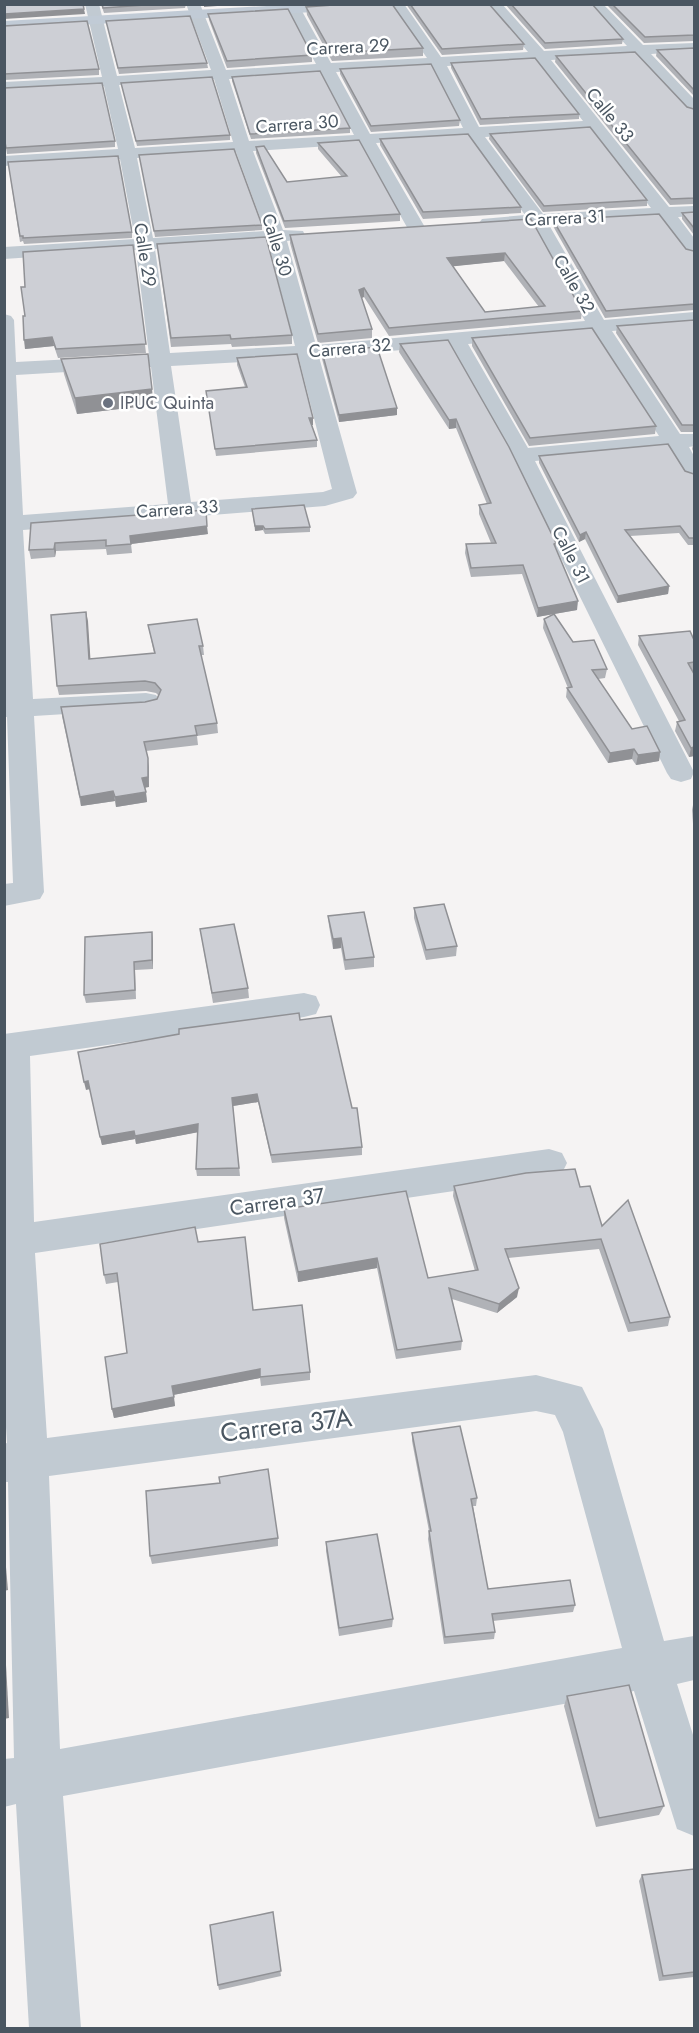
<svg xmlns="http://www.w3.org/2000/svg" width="699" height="2033" font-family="Jost,sans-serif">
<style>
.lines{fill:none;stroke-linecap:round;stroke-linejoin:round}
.street{fill:#c1cad2;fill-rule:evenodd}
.secondary{fill:#c1cbd6;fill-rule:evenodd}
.wall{fill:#b0b2b7;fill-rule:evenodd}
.shaded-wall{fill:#909195}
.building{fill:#cdcfd5;stroke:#909195;stroke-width:1.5;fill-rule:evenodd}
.worship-dot{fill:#6b7280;stroke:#fff;stroke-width:2}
.labels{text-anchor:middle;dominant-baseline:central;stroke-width:5;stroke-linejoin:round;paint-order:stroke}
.far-street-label{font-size:18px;fill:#4a5661;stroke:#fff}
.far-worship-label{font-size:18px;fill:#5b616d;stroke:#fff;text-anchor:start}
.street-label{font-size:21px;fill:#4a5661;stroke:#fff}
.near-street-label{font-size:26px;fill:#4a5661;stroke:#fff}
</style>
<rect width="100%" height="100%" fill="#f5f3f3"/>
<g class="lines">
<g class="street">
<path d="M85,4H99L117,76L211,70L186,4H200L226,70L316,64L284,4H298L331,63L427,58L389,4H404L441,57L528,52L487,4H502L544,51L627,46L588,4H603L643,45L694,43V51L651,54L694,99V113L688,111L635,55L551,60L669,207L694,206V216L678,217L694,238V255L687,254L659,218L549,225L604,320L694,312V324L612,331L680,434H694V446L689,447L694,456V479L686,477L668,449L535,461L694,772L691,779L681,782L671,779L667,773L510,455L449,346L319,357L357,493L353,498L325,506L23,530L33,699L146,693L156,695L160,701L156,707L146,709L34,716L44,892L40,899L4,906V884L13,883L7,717H4V314L11,316L14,320L16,362L149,355L136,250L4,259V247L135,239L120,159L4,166V156L118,149L104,86L4,92V82L102,77ZM536,61L583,121L479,127L447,66ZM432,67L463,128L370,134L336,72ZM321,73L354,135L249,141L229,79ZM214,79L233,142L135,148L119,85ZM590,130L651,208L543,214L485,137ZM469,138L525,215L482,219L479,223L482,227L488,228L532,226L585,321L316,345L287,241L303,239L305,235L303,231L283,230L253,151L360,144L408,229L411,233H423L426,229L376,143ZM236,152L265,231L153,238L137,158ZM268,242L295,346L170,353L155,249ZM592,333L659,436L528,448L468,344ZM299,359L332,489L323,492L191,502L171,366ZM151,367L168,504L23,515L16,375Z"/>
<path d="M304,993L316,996L320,1005L316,1014L304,1017L30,1056L34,1222L549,1149L562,1153L567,1163L562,1173L549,1177L35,1253L47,1438L536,1375L582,1387L603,1429L664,1641L694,1636V1680L677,1684L694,1738V1836L677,1829L634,1691L63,1796L81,2028H29L16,1804L4,1807V1759L14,1758L8,1482H4V1444L7,1443L4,1395V1034ZM536,1411L555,1415L563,1432L622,1648L60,1749L49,1476Z"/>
</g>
<polygon class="secondary" points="301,4 395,4 388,8 4,29 4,21"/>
</g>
<g class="wall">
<polygon points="101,4 186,4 185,8 104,13"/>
<polygon points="406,4 489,4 524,44 523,50 442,55"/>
<polygon points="505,4 592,4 623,39 622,44 545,49"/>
<polygon points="606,4 694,4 694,41 644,43"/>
<polygon points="306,7 423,48 423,56 332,61 307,15"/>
<polygon points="208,14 312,55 312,62 227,68 209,20"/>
<polygon points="106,21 207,63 208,68 119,74"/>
<polygon points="4,26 99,69 99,75 4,80"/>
<polygon points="694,48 694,96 656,56 657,50"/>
<polygon points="556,56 694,109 694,204 670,205 555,62"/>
<polygon points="451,63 579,114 579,119 480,125 451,68"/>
<polygon points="340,69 460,120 459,126 371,132 340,74"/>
<polygon points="232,77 350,128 350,133 251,139 232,81"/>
<polygon points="121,83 230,135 230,140 137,146"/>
<polygon points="490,134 647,200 647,206 543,212 489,139"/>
<polygon points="4,136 115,141 115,147 7,154"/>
<polygon points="380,139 521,207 521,213 423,219 380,145"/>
<polygon points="318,143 400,214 400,221 285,228 256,153 256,147 287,182 342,177 318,149"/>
<polygon points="139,155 262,225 262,230 155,237"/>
<polygon points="8,162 132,232 132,238 24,244 23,241 20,242"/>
<polygon points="694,212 694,235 682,219 682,213"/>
<path d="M531,219L582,311L581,319L389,336L364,297L361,298L372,329V338L318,343L290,243V235ZM504,261L539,307L485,312L453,266Z"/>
<polygon points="553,220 694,251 694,310 605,318 553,226"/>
<polygon points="157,244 292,335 292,344 232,347 231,344 171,347"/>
<polygon points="133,245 146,353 58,358 54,346 25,349 25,287"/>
<polygon points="694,320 694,432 681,432 616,333 617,326"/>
<polygon points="472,338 656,426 655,434 529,446 472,346"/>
<polygon points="400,344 556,543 556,549 577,610 554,614 573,642 607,669 605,678 598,679 632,729 660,752 659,761 636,765 632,759 608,763 566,697 567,688 568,688 543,628 544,619 553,614 537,617 522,574 471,577 465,553 466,544 491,543 479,514 479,505 487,504 456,428 449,429 399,352"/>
<polygon points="322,352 397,408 397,415 339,422 322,359"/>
<polygon points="237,358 313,418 313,425 312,425 317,440 317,447 216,456 206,391 245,387 237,365"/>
<polygon points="61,359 152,389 153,405 77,414 64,374"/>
<polygon points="694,441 694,453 692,449"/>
<polygon points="539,456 685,471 694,474 694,545 688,545 679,533 630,536 669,586 668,594 617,603 585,539 579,542 539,463"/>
<polygon points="252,509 310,527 310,532 265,534 263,530 255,531"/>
<polygon points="31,523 208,534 131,544 132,553 107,555 106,549 56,551 55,557 31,559 29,550"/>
<polygon points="86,612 90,659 154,653 148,625 203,646 204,655 201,655 217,723 218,733 197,736 198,745 146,751 149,767 149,787 145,787 147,802 116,807 115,801 81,806 62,716 145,702 157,699 158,695 156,693 146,691 59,695 57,686"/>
<polygon points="639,636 694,640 694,671 693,671 694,674 694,756 689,757 675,731 677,722 679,721 638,645"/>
<polygon points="693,805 694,805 694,837 692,810"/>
<polygon points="414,908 457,946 456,956 426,960 414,918"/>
<polygon points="328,916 374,957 374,967 345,970 341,948 333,949 329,926"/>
<polygon points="200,929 248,988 249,998 213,1003"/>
<polygon points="152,932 153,969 135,970 136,999 86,1003 84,995"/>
<polygon points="300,1020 352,1108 362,1147 362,1155 272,1163 258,1102 233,1106 240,1176 197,1176 196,1169 198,1132 136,1144 135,1139 102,1145 90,1089 86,1090"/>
<polygon points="454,1186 580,1187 602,1226 670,1317 668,1326 628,1332 599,1249 508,1258 517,1297 497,1313 452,1299 462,1341 461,1350 396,1359 377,1268 298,1282 284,1218 284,1209 428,1278 475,1271 453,1196"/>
<polygon points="198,1242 253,1310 310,1372 310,1380 261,1386 260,1378 173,1395 175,1406 114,1418 112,1409 127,1353 118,1282 106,1284 104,1275"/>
<polygon points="412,1433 477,1498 476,1506 473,1506 488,1589 575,1605 573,1612 493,1621 495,1632 494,1639 444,1644 428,1539 429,1531 412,1441"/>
<polygon points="220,1483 278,1538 278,1546 152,1564 150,1556"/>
<polygon points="326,1542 393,1619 392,1627 339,1636 326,1551"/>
<polygon points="567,1696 664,1806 659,1815 596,1827 564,1706"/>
<polygon points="694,1869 694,1977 659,1981 639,1881 642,1875"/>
<polygon points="273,1912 281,1976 219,1990 218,1985"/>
</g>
<g class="shaded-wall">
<polygon points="204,4 244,4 204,7"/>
<polygon points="84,9 85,14 4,19 4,14"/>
<polygon points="505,253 504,261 447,267 447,258"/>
<polygon points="364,288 364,297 359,299 359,290"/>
<polygon points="52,337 54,346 25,349 24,340"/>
<polygon points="152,389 153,405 77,414 75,398"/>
<polygon points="397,408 397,415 339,422 339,415"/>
<rect x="309" y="418" width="4" height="7"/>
<polygon points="456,419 456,428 449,429 449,420"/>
<polygon points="207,526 208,534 131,544 130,536"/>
<polygon points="255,526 263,526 263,530 255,531"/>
<polygon points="586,532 585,539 579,542 580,535"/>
<polygon points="55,543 56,551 55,557 54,549"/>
<polygon points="669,586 668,594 617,603 618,596"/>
<polygon points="578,601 577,610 537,617 538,608"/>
<polygon points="86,612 88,621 91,668 89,659"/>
<polygon points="694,747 694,756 689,757 691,748"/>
<polygon points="634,749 632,759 608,763 610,753"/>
<polygon points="660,752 659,761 636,765 638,755"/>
<polygon points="148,758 149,787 144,788 142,778"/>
<polygon points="113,791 115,801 81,806 80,797"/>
<polygon points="146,792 147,802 116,807 115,797"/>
<polygon points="152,932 153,941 153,969 152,960"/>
<polygon points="341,938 341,948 333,949 333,939"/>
<polygon points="88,1081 90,1089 86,1090 84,1082"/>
<polygon points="257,1094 258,1102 233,1106 232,1098"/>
<polygon points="198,1124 199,1132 136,1144 135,1136"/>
<polygon points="134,1131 135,1139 102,1145 100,1137"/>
<polygon points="377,1258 377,1268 298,1282 298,1272"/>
<polygon points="519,1288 517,1297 497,1313 499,1304"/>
<polygon points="260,1369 260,1378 173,1395 172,1386"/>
<polygon points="174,1397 175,1406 114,1418 112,1409"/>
<polygon points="4,1544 8,1590 4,1591"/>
<polygon points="4,1629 9,1718 4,1719"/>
</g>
<g class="building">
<polygon points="4,4 83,4 84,9 4,14"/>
<polygon points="102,4 159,4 103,8"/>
<polygon points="347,4 392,4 423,48 332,53 306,7"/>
<polygon points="410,4 489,4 524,44 442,49"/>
<polygon points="511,4 592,4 623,39 545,43"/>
<polygon points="612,4 694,4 694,35 645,37"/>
<polygon points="288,9 312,55 227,61 208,14"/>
<polygon points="190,16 207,63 118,68 106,21"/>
<polygon points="87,21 99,69 4,74 4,26"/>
<polygon points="694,48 694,90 657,50"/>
<polygon points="635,52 687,107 694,109 694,198 671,199 556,56"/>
<polygon points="535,58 579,114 481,119 451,63"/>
<polygon points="431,64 460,120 371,126 340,69"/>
<polygon points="320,71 350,128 250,134 232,77"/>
<polygon points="212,77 230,135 136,141 121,83"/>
<polygon points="102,83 115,141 6,148 4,136 4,88"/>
<polygon points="590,127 647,200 544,206 490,134"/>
<polygon points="468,134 521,207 423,212 380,139"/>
<polygon points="359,140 400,214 284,221 256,147 264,146 287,182 347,176 318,143"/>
<polygon points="234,149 262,225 154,231 139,155"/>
<polygon points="118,156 132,232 23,238 23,236 20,236 8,162"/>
<polygon points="694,212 694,228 682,213"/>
<polygon points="659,214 686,249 694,251 694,304 606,311 553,220"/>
<path d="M531,219L582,311L389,328L364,288L359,290L372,329L318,334L290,235ZM505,253L545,306L485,312L447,258Z"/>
<polygon points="266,237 292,335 231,339 230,335 171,338 157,244"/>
<polygon points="133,245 146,344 56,349 52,337 24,340 23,316 25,316 21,287 25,287 23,252"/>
<polygon points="694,320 694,425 682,425 617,326"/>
<polygon points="592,328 656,426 530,438 472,338"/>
<polygon points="448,340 509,447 556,543 554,544 578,601 538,608 523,565 471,568 466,544 496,543 479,505 491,503 456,419 449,420 400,344"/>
<polygon points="377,347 397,408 339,415 322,352"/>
<polygon points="148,354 152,389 75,398 61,359"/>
<polygon points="297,354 313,418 309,418 317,440 215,449 206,391 247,387 237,358"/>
<polygon points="668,444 685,471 694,474 694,538 689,538 680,526 625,530 669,586 618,596 586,532 580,535 539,456"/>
<polygon points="304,505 310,527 265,529 263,526 255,526 252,509"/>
<polygon points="206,510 207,526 130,536 131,544 106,546 106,540 55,543 54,549 29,550 31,523"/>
<polygon points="86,612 89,659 155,653 148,625 197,619 203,646 199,646 217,723 195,726 197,735 144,742 148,758 148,777 142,778 146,792 115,797 113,791 80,797 61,707 145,702 157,699 161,690 155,683 145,681 57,686 51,615"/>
<polygon points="554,614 573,642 594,640 607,669 592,670 632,729 647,726 660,752 638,755 634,749 610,753 567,688 572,687 544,619"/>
<polygon points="690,631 694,640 694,662 688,663 694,674 694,747 691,748 677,722 685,720 639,636"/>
<polygon points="444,904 457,946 426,950 414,908"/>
<polygon points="364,912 374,957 345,960 341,938 333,939 328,916"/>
<polygon points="234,924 248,988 212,993 200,929"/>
<polygon points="152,932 152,960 134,962 135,990 84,995 85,937"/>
<polygon points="299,1013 300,1020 331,1016 352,1108 357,1108 362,1147 271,1155 257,1094 232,1098 239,1168 196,1169 198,1124 135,1136 134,1131 100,1137 88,1081 84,1082 78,1052 179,1034 179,1029"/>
<polygon points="575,1169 580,1187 590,1186 602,1226 628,1200 670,1317 630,1323 601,1239 505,1249 519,1288 499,1304 449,1288 462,1341 397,1350 377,1258 298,1272 284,1209 406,1191 428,1278 478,1270 454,1186 526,1173"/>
<polygon points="195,1227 198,1242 245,1237 253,1310 302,1305 310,1372 260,1377 260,1369 172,1386 174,1397 112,1409 105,1357 127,1353 117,1273 104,1275 100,1244"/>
<polygon points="460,1426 477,1498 471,1499 488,1589 570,1580 575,1605 492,1614 495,1632 445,1637 429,1531 431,1531 412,1433"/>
<polygon points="268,1469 278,1538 150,1556 146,1491 220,1483 219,1477"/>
<polygon points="377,1534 393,1619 339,1628 326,1542"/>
<polygon points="629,1685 664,1806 599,1818 567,1696"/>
<polygon points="694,1869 694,1972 663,1976 642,1875"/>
<polygon points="273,1912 281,1971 218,1985 210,1925"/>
</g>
<circle class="worship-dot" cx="108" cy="403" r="6"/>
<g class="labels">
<g class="far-street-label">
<text transform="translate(348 47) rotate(-3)">Carrera 29</text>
<text transform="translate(610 115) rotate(51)">Calle 33</text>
<text transform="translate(297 124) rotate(-4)">Carrera 30</text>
<text transform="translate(565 218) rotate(-3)">Carrera 31</text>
<text transform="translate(277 245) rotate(73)">Calle 30</text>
<text transform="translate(145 255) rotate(81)">Calle 29</text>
<text transform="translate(574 284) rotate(60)">Calle 32</text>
<text transform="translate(350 348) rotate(-5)">Carrera 32</text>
<text transform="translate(177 509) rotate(-4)">Carrera 33</text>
<text transform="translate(571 555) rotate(63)">Calle 31</text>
</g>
<g class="far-worship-label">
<text x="120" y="403">IPUC Quinta</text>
</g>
<g class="street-label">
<text transform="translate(277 1202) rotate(-8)">Carrera 37</text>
</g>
<g class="near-street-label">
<text transform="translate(286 1425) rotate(-7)">Carrera 37A</text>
</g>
</g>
<rect width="699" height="2033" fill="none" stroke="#4a5661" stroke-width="12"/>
</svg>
